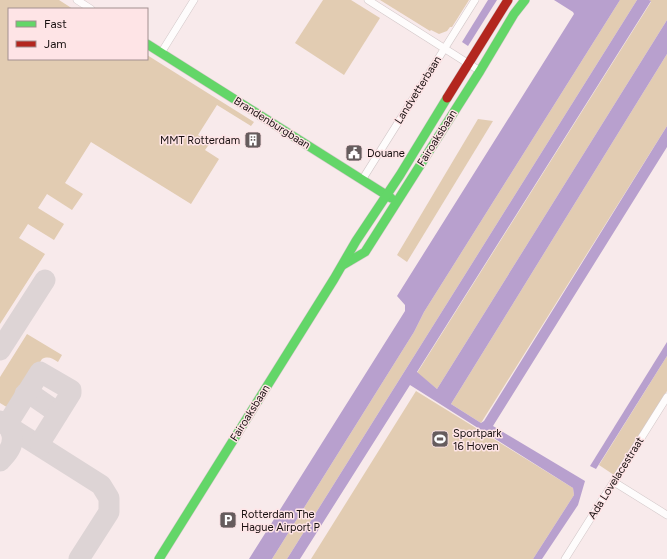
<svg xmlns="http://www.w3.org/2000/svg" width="667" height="559" font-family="Figtree,sans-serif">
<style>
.green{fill:#e2ccb2}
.water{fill:#b8a0ce}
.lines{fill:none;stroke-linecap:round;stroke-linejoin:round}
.taxiway{stroke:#ddd4d5;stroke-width:21}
.street-casing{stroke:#d3c8c9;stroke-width:8}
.fast-casing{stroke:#d3c8c9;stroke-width:10}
.jam-casing{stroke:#d3c8c9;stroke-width:10}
.street{stroke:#fefcfc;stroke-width:7}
.fast{stroke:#63d668;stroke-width:9}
.jam{stroke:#b3261e;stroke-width:9}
.labels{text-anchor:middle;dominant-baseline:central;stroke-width:3;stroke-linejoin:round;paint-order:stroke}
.street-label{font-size:11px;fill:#181010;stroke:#fee4e6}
.poi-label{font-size:11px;fill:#181010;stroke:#fee4e6;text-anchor:start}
</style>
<rect width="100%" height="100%" fill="#f8eaeb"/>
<g class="green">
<polygon points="0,0 59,0 73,9 9,9 9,59 147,59 147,55 254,122 251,126 217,105 198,135 210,143 205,150 219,159 191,204 91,142 65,183 83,194 72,210 47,194 38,208 64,224 54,240 28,224 19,238 45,254 0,324"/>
<polygon points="323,0 351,0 380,18 344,75 295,43"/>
<polygon points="380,0 469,0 452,27 450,27 447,31 439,34 431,30 430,31"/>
<polygon points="620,0 637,0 287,559 272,559 414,332 424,312"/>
<polygon points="649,0 667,0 667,20 437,389 417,373 651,2"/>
<polygon points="667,54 667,126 481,423 451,404"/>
<polygon points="478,119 493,121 407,262 397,255"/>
<path d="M27,334L62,355L58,362C52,358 48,356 42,359L10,409L0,403V377Z"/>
<polygon points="667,356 667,391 614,475 599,465"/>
<polygon points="416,391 573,488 574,495 533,559 311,559"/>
</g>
<g class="water">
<polygon points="488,0 497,0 468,46 462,42"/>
<polygon points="554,0 620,0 424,312 414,332 272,559 249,559 405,311 405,305 397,296 574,14 573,12"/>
<polygon points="637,0 649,0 651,1 417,372 437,389 667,20 667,54 451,404 481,423 484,421 667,126 667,147 493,426 585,481 578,505 542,559 533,559 574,495 573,488 410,385 300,559 287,559"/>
<polygon points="667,342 667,356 596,469 590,466"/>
</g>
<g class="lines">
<g class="taxiway">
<polyline points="0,350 45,280"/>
<polyline points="25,394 29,393 58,413"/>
<polyline points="0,421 101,485 109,498 109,512 79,559"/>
<path d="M0,461C7,454 14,446 12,435C11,431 9,427 8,423L40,372L71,390V393L41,441V446"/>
</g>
<g class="street-casing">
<g id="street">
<polyline points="77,0 91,9"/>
<polyline points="368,0 480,71"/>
<polyline points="161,53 194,0"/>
<polyline points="362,180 475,0"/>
<polyline points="614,482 667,515"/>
<polyline points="565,559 667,397"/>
</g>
</g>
<g class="fast-casing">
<g id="fast">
<polyline points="147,44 391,198"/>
<polyline points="343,265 365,252 480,71 514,14 525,0"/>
<polyline points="159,559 334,279 356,241 400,175 447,98"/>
</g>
</g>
<g class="jam-casing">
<polyline id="jam" points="447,98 508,0"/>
</g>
<use href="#street" class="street"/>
<use href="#fast" class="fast"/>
<use href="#jam" class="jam"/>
</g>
<defs>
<g id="building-square" transform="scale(0.9)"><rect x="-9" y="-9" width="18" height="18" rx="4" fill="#665c5d" stroke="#fee4e6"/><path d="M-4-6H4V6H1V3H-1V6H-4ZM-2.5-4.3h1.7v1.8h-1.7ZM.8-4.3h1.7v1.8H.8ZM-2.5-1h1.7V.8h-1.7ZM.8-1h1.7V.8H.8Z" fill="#fff"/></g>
<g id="civic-square" transform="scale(0.9)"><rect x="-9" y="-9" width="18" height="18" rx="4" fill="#665c5d" stroke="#fee4e6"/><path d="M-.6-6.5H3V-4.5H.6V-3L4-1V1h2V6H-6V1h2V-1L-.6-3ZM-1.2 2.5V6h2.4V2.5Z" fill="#fff"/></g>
<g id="stadium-square" transform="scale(0.9)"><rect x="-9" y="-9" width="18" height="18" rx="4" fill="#665c5d" stroke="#fee4e6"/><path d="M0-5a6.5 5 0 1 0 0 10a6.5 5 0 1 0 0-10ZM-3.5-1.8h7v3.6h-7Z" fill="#fff"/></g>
<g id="parking-square" transform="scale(0.9)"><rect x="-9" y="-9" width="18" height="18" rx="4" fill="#665c5d" stroke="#fee4e6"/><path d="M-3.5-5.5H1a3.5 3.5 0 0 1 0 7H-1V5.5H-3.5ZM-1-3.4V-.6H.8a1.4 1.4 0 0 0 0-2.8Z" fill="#fff"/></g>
</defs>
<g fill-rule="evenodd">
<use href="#building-square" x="253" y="140"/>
<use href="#civic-square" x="354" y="153"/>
<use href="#stadium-square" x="440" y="439"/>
<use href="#parking-square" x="228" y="520"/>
</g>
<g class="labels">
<g class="street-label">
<text transform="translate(418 90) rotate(-58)">Landvetterbaan</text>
<text transform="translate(272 123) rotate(32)">Brandenburgbaan</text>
<text transform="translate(437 138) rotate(-58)">Fairoaksbaan</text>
<text transform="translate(250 413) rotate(-58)">Fairoaksbaan</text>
<text transform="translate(616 478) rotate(-58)">Ada Lovelacestraat</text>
</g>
<g class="poi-label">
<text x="240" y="140" text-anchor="end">MMT Rotterdam</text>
<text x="367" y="153">Douane</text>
<text x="453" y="433">Sportpark<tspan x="453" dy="13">16 Hoven</tspan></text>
<text x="241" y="514">Rotterdam The<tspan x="241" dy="13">Hague Airport P</tspan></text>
</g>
</g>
<rect x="8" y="8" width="140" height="52" fill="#fee4e6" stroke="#a28f90"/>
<rect x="16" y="21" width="20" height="6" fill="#63d668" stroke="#a28f90"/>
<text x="44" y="28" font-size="12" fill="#181010">Fast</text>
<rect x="16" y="41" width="20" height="6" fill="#b3261e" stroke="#a28f90"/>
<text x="44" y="48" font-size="12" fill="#181010">Jam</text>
</svg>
